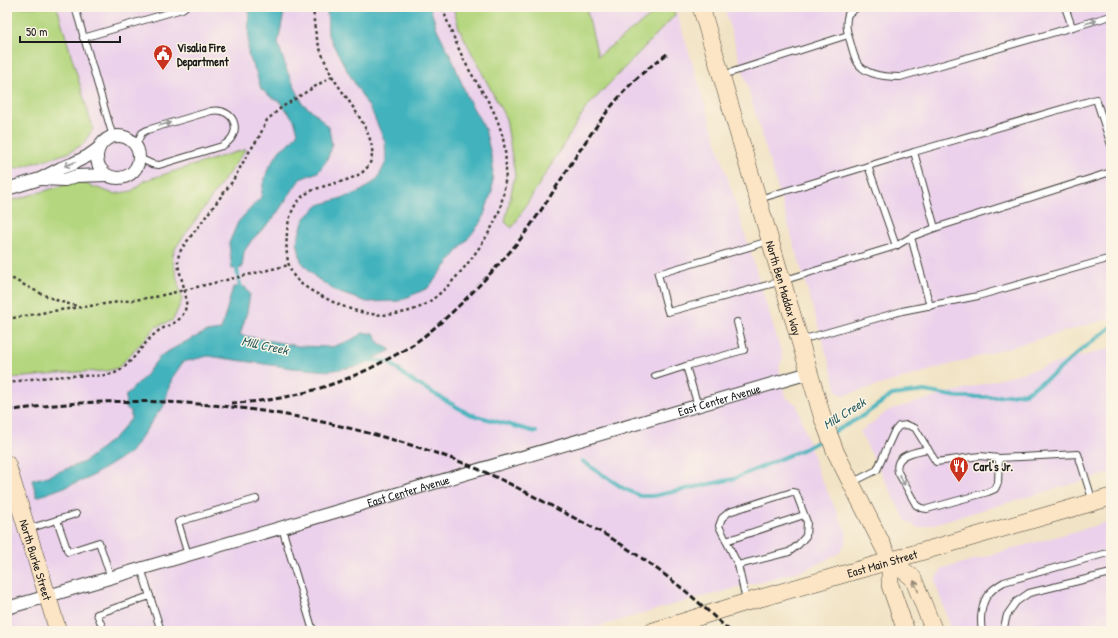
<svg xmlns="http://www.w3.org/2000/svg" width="1118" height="638" font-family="'Patrick Hand',sans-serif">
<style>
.built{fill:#ebd1eb}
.green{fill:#b4d67e;stroke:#68794d}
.water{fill:#43b3bd;stroke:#30686c}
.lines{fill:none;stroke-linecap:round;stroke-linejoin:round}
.stream{stroke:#43b3bd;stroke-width:4}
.lane-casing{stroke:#3c3a35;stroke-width:8}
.street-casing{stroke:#3c3a35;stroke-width:14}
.secondary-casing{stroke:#3c3a35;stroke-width:18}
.path{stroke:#3c3a35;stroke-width:2.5;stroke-dasharray:3 3;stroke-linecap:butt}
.lane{stroke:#fff;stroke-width:6}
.street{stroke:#fff;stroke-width:12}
.secondary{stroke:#fce5c4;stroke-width:17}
.rail{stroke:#1c1c1c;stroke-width:3;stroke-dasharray:6 3;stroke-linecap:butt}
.oneway{stroke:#999}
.oneway2{stroke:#978b78}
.labels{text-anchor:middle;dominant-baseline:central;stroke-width:3;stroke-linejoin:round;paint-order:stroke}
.poi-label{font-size:12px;font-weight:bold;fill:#1c1c1c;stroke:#fcf5e5;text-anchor:start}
.street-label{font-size:12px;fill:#1c1c1c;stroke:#fcf5e5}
.water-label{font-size:13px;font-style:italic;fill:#2e6064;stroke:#fcf5e5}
</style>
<rect width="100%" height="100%" fill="#fcf5e5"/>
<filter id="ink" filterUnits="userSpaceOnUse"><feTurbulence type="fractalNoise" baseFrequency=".025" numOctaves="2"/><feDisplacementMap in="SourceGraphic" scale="8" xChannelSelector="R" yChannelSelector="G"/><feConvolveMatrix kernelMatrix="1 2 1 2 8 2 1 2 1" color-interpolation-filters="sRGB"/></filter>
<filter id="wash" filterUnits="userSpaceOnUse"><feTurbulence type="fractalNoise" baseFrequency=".012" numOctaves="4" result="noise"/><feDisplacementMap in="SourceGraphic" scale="16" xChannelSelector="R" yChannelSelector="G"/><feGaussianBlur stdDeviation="0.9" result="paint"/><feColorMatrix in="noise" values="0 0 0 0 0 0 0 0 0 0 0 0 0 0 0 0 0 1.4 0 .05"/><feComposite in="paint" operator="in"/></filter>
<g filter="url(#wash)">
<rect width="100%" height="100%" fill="#f1e3c5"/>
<g class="built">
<polygon points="7,7 675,7 783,358 779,367 785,397 797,405 818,472 847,533 845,544 839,553 807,569 676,604 583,631 7,631"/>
<polygon points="724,7 1111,7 1111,318 845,395 838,393"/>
<polygon points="1111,348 1111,473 919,528 906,521 860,432 889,410"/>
<polygon points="1111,521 1111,631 952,631 936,585 936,577 942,569"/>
</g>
<g class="green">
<polygon points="7,7 57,7 93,129 82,145 68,153 7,171"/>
<polygon points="453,7 586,7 598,56 662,7 673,7 675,15 586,108 512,228 505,222 515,175 506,119 459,28"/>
<polygon points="246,149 176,247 172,257 182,300 173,320 156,327 118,368 106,371 78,372 14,378 7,380 7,202 78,181 114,194 132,191 146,180"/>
</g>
<g class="water">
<polygon points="249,7 285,7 278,43 287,71 303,104 315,113 329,128 332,146 327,160 318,172 300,179 273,219 251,241 244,252 242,268 232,269 229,243 238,222 261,197 263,184 268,169 280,150 291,142 298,132 294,120 280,102 271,97 261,89 256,72 248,54"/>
<polygon points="327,7 430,7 437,29 453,61 468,99 485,129 493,164 492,191 482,221 428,288 399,301 367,302 337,292 315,277 301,261 297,241 304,219 319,205 358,193 377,180 386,162 385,142 373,114 348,72 328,35"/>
<polygon points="233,287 245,287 250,294 247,312 240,335 298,346 332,347 351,340 363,333 374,333 379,343 391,350 359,366 329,371 292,368 208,356 183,362 172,378 163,408 157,414 131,452 87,479 37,497 32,480 48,476 84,462 114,438 131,419 131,411 125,407 126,395 145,376 160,356 185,342 206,332 221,330"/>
</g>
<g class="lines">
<g class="stream">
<polyline points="236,264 240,287 239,291"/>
<polyline points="365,360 389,362 409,379 469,414 536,432"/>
<polyline points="832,433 861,417 892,395 924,391 958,397 994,397 1025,393 1054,374 1081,350 1111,327"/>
<polyline points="582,461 623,488 640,496 653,496 733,479 806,448 826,437"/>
</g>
</g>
</g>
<g filter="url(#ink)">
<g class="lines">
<g class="lane-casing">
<g id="lane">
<polyline points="75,7 113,137"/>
<path d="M858,7L848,14C845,24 847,32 850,41C852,48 854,57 857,62C865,76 887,77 900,77L1111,16"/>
<polyline points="1065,7 1072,27"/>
<polyline points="83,38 182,9 185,7"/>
<polyline points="723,75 848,35"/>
<path d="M135,146L142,133L147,130L211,111C236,107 244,135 222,146L159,165L152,164L139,158"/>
<polyline points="914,152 1096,99 1111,145"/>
<polyline points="868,166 914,152 935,228"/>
<polyline points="759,199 868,166 896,246"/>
<polyline points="911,237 930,306"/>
<polyline points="769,241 658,274 668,312 782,281 896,246 911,237 935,228 1111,172"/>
<polyline points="801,340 902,311 978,296 1111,258"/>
<polyline points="655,376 686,366"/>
<polyline points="698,406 686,366 744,350 737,322"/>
<path d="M928,449C916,452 893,454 898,472L916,505L921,508L927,509L988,492L995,489L998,483L999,458"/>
<polyline points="853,482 877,470 894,432 899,426 907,425 915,428 936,462 980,456 999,458 1078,454 1093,502"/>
<polyline points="57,520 68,552 99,542 111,578"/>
<polyline points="282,528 313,631"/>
<polyline points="28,529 76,514"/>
<polyline points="726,541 804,515"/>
<polyline points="188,555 178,522 256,499"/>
<polyline points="738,565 719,526 722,518 729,512 792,492 796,493 807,522 806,536 798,545 789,552 738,565 746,600"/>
<polyline points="141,568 161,631"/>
<polyline points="102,626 97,614 150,596"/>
<path d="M982,631C981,627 981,623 981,618C982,599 988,591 1004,582L1111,552"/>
<polyline points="1003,631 1007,615 1016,602 1029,593 1111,573"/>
</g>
</g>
<g class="street-casing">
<g id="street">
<circle cx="118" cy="157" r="21"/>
<polyline points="41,179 65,180 76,176 106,175"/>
<polyline points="7,189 40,179 61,168 72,164 88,156 99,148"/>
<path id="s1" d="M7,608L809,373"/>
</g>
</g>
<g class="secondary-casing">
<g id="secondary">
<path id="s2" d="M701,7L823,419L836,453L890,560L913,578L934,631"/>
<path id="s3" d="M7,464L58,631"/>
<polyline points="890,560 890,585 906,631"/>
<path id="s4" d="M653,631L747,602L1111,497"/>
</g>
</g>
<g class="path">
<path d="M332,76C344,96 375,132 372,155C369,187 317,179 300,199C291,209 288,221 287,233C286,247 286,261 292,273C300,287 318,294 331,301C360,315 387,320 418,308C447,296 490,239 500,209C503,197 505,184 506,172C506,158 505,142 500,128C493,104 476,84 465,62C456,44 449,26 442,7"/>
<path d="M7,276C29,287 53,302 78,306"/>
<polyline points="7,319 53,311 155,297 289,265"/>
<path d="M7,384C27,378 50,377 70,376C83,375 108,378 119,371C134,361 143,343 157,332C167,324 179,325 185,310C190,296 178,275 178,260C178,256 180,252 182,248L232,182L249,152L258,139L267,120L282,107L332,76C321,54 312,32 314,7"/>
</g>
<use href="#lane" class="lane"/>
<use href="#street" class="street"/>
<use href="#secondary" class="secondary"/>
<g class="rail">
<path d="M231,403C280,402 327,389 371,368C384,361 398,354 411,346C439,326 464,302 487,277C504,259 521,240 535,219C567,173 594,121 634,81C644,71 655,63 667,54"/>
<path d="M7,411C128,392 254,402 372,434C409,444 446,455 480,470C508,482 535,497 561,511C580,521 600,531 619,543C641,557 663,573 683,589C699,602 714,617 730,631"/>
</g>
</g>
<defs><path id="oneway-shaft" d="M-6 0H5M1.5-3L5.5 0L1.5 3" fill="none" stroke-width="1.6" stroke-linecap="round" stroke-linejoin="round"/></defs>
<g class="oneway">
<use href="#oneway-shaft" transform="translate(1091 22) rotate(-16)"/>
<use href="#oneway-shaft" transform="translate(165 124) rotate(-16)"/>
<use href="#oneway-shaft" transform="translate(70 164) rotate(159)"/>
<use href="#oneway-shaft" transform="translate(902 480) rotate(62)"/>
</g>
<use class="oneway2" href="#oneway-shaft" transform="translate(916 586) rotate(-112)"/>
</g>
<defs>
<g id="civic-pin" transform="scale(1)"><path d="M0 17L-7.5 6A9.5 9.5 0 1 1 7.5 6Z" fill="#c8321e" stroke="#fcf5e5"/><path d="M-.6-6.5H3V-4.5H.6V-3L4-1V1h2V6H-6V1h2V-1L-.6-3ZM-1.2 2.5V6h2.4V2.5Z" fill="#fff"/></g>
<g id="restaurant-pin" transform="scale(1)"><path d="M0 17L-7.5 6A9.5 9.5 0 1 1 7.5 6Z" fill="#c8321e" stroke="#fcf5e5"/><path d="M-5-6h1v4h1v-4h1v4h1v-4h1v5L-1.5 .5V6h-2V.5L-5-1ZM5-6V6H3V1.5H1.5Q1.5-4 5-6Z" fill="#fff"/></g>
</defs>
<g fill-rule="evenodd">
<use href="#civic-pin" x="163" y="54"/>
<use href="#restaurant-pin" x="959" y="466"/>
</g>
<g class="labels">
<g class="poi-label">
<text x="177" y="47">Visalia Fire<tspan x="177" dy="14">Department</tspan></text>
<text x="973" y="466">Carl's Jr.</text>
</g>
<g class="street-label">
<text stroke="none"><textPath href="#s2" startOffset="293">North Ben Maddox Way</textPath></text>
<text stroke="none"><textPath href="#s1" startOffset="742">East Center Avenue</textPath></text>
<text stroke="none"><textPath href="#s1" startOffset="418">East Center Avenue</textPath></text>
<text stroke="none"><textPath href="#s3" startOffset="100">North Burke Street</textPath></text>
<text stroke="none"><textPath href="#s4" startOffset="239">East Main Street</textPath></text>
</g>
<g class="water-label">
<text transform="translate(265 345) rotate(12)">Mill Creek</text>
<text transform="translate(844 413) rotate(-32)">Mill Creek</text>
</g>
</g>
<rect width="1118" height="638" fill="none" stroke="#fcf5e5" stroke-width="24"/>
<path d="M20 36v6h100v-6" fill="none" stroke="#1c1c1c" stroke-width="2"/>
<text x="26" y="36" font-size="12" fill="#1c1c1c" stroke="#fcf5e5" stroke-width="3" paint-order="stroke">50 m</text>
</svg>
